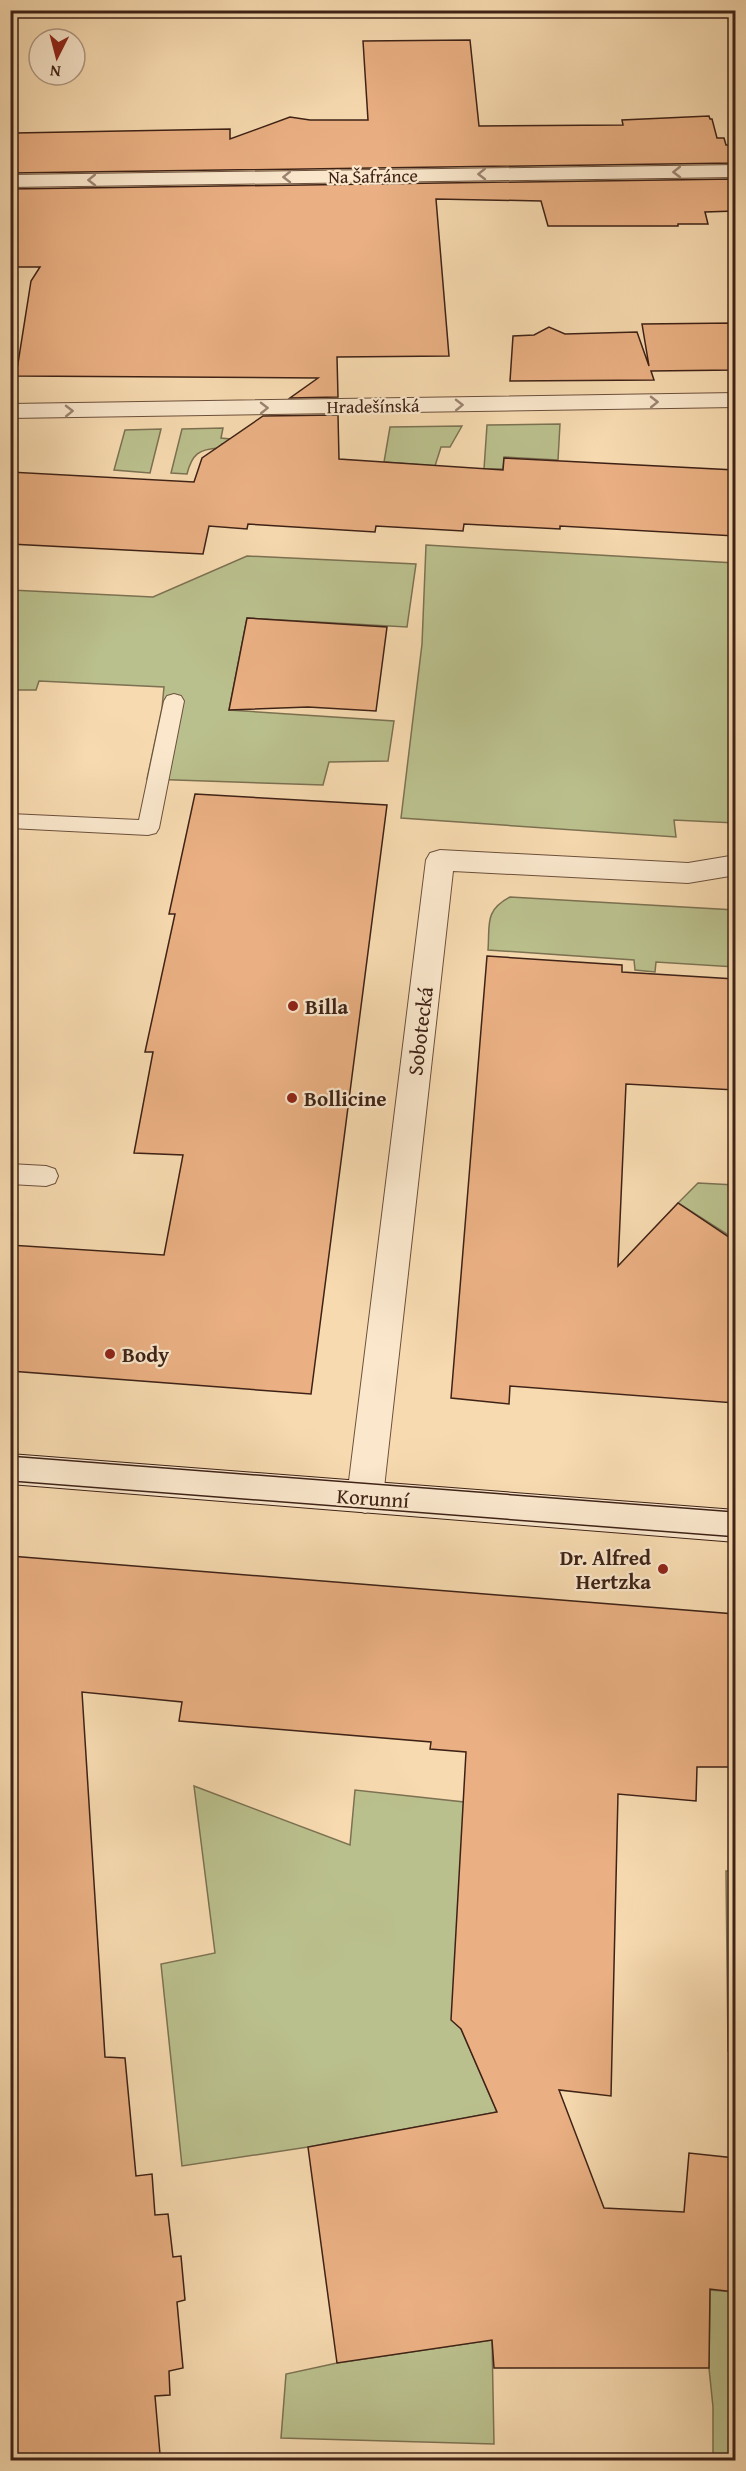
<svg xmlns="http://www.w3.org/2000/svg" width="746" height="2471" font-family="'Gentium Book Plus',serif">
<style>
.green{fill:#bac08d;stroke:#7c7152;stroke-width:1.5}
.building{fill:#eab083;stroke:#3e2216;stroke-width:1.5}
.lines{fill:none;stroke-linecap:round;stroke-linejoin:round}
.lane-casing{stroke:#6c503c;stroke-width:2}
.street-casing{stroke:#6c503c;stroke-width:2}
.secondary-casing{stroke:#3e2216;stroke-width:2}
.lane{fill:#fae7cc;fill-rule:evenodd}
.street{fill:#fae7cc;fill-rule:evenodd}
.secondary{fill:#fae7cc;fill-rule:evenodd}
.tram{stroke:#3e2216;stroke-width:1.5}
.oneway{stroke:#9c8471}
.poi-dot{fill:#8f2418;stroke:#fae7cc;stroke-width:2}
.labels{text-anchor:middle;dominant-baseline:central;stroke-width:4.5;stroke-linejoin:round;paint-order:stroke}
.far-street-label{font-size:18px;fill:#3e2216;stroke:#fae7cc}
.poi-label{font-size:21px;font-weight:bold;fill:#3e2216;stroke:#fae7cc;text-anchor:start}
.street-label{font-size:21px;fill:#3e2216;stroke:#fae7cc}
</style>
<rect width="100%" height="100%" fill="#f7dab0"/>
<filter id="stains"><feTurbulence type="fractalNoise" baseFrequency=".00333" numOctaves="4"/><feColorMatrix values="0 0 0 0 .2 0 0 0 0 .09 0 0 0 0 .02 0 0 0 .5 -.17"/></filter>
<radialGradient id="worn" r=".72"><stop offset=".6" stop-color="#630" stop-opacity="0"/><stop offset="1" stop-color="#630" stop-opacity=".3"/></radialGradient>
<g class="green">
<polygon points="560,424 558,460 504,457 503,469 484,469 487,425"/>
<polygon points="462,426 450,447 441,447 435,466 384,462 390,427"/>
<path d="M223,428L221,438L230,439L229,443L222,444L219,448C199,449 192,454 187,474L171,473L182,429Z"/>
<polygon points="161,429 150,473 114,470 125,430"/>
<polygon points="426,545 735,563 735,823 674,820 676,837 401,818 422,644"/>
<polygon points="247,556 416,564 407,627 247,618 229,710 394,721 388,761 329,762 323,785 147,779 162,708 164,687 39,681 36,690 11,690 11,590 153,597"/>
<path d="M510,897L735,910V967L656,962L655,972L635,970L634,960L488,950C490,924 484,911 510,897Z"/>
<polygon points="698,1183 735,1185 735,1255 733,1238 678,1203"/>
<polygon points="194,1786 350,1845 355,1790 464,1802 461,2029 497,2112 308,2147 182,2166 161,1964 215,1953"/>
<polygon points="726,1871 735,1871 735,2051 728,2051"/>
<polygon points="710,2290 735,2292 735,2460 713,2460 713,2407 709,2368"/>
<polygon points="492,2340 494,2444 281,2438 286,2374 337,2363"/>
</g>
<g class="building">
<polygon points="470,40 479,126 623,125 622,120 709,116 710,119 712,119 717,138 724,138 726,145 735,145 735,163 10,173 15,133 230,129 230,139 290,117 310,120 368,120 363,41"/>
<polygon points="735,179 735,211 705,212 708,224 678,224 678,226 548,226 541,201 436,199 449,356 337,357 338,397 290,398 318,378 16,376 31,281 40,267 10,267 10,189"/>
<polygon points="735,323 735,370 651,371 654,380 510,381 513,336 534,335 549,327 565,334 637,332 649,366 642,324"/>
<polygon points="338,415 339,459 503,470 504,458 735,470 735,536 560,526 560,529 464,524 463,531 376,526 375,532 248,524 247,529 209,526 203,554 10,544 10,472 194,482 202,458 263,416"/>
<polygon points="247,618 387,627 376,711 308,707 229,710"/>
<polygon points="195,794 387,805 311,1394 10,1371 10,1245 164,1255 183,1155 134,1153 153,1052 145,1052 175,914 169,914"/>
<polygon points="487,956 622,965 622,972 735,979 735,1090 626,1084 618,1266 678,1203 733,1240 735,1403 510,1386 509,1404 451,1398"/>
<polygon points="10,1556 735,1614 735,1767 697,1767 696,1801 618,1794 611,2096 559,2090 604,2208 684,2212 689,2153 735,2158 735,2292 710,2289 709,2368 494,2368 492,2340 337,2363 308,2147 497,2112 461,2029 451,2020 466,1752 430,1749 431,1742 179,1721 182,1702 82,1692 105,2057 125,2058 136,2176 152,2174 155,2215 168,2214 173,2257 181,2256 185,2300 177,2302 183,2368 169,2371 170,2395 155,2396 160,2454 122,2460 10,2460"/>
</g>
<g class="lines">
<g class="lane-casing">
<g id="lane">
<polygon points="174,694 181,696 184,701 159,828 156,833 148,835 10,828 10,814 139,820 164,701 167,696"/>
<polygon points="10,1164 46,1166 55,1169 58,1176 55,1183 46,1186 10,1184"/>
</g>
</g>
<g class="street-casing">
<g id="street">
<polygon points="736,165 736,177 10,187 10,175"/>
<polygon points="736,393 736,407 10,418 10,404"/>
<polygon points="440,850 688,863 736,855 736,875 688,883 453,871 383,1497 378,1508 365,1513 352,1508 347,1497 426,860 430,853"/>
</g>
</g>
<g class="secondary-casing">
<polygon id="secondary" points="10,1454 736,1510 736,1542 10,1484"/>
</g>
<use href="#lane" class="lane"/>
<use href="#street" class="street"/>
<use href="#secondary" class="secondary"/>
<g class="tram">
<polyline points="10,1456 736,1512"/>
<polyline points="10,1481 736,1537"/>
</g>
</g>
<defs><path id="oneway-chevron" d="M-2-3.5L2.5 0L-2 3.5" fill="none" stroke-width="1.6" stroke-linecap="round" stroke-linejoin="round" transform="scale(1.5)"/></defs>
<g class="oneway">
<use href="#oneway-chevron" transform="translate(677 172) rotate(179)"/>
<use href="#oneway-chevron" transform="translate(482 174) rotate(179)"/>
<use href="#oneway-chevron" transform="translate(287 177) rotate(179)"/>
<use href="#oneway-chevron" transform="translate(92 180) rotate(179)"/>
<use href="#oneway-chevron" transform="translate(654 402) rotate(-1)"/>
<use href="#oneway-chevron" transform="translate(459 405) rotate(-1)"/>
<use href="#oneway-chevron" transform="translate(264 408) rotate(-1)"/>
<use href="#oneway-chevron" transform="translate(69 411) rotate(-1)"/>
</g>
<g class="poi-dot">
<circle cx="293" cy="1006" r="6"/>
<circle cx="292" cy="1098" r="6"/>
<circle cx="110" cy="1354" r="6"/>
<circle cx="663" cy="1569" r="6"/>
</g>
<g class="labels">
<g class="far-street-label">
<text transform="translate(373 176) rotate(-1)">Na Šafránce</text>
<text transform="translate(373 406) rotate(-1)">Hradešínská</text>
</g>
<g class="poi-label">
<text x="305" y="1006">Billa</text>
<text x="304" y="1098">Bollicine</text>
<text x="122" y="1354">Body</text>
<text x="651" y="1557" text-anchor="end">Dr. Alfred<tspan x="651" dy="24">Hertzka</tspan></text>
</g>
<g class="street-label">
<text transform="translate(420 1031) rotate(-83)">Sobotecká</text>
<text transform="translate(373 1498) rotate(4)">Korunní</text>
</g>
</g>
<rect width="746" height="2471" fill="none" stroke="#f7dab0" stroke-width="36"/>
<rect x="12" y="12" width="722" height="2447" fill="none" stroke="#3e2216" stroke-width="3"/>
<rect x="18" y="18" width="710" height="2435" fill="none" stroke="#3e2216" stroke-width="1.5"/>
<g transform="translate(57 57) rotate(186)"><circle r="28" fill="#fae7cc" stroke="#af9883" stroke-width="1.5"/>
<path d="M0-4.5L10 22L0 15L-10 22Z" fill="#8f2418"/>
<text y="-9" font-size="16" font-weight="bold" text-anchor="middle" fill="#3e2216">N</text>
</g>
<rect width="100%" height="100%" filter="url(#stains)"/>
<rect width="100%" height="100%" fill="url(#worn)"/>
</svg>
